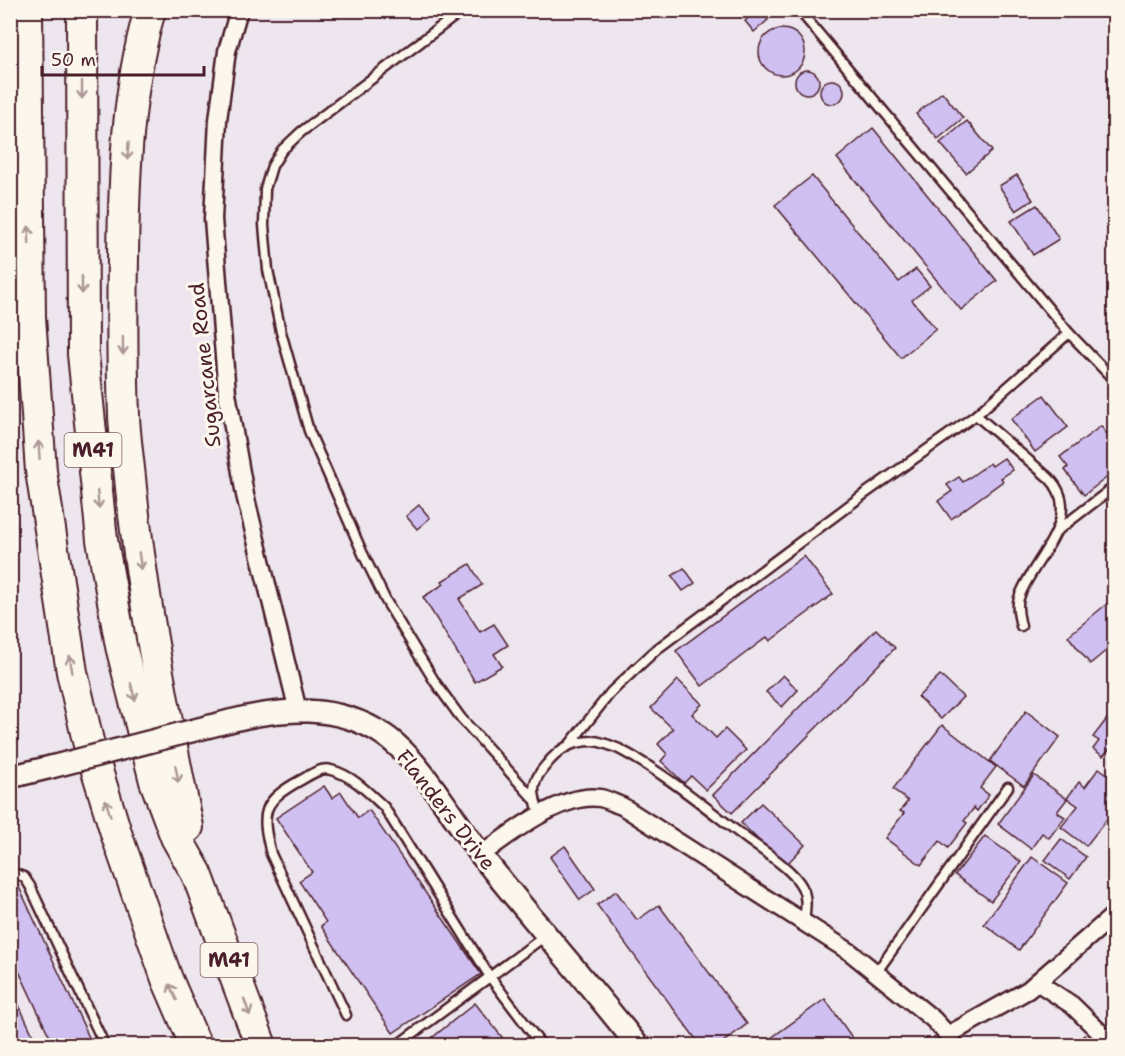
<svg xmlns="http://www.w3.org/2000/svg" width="1125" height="1056" font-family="'Shantell Sans',sans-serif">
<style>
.building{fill:#d0c0f2;stroke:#4a1f2b;stroke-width:1.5}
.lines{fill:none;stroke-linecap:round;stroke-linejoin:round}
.service-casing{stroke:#4a1f2b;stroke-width:13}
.minor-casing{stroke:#4a1f2b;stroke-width:21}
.tertiary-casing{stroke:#4a1f2b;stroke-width:26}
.motorway-casing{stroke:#4a1f2b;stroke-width:34}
.service{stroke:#fbf7ec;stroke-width:8}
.minor{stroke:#fbf7ec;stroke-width:16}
.tertiary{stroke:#fbf7ec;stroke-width:21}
.motorway{stroke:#fbf7ec;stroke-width:30}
.tertiary-bridge-casing{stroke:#4a1f2b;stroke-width:26;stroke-linecap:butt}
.tertiary-bridge{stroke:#fbf7ec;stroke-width:21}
.oneway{stroke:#ab9695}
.labels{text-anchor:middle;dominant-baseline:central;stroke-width:6;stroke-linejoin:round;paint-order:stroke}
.shield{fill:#fbf7ec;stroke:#7f6065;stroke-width:1.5}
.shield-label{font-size:20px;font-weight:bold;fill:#4a1f2b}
.street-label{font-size:21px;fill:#4a1f2b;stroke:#fbf7ec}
</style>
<rect width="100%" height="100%" fill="#eee6ee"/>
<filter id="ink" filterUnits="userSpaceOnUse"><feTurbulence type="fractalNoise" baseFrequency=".0167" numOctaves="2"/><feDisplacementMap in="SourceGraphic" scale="12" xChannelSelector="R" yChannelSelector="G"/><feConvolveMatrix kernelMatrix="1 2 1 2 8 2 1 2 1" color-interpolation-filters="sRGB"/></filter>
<g filter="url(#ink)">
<g class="building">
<polygon points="757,10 760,10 768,20 754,32 745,21"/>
<circle cx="782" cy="52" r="23"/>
<circle cx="807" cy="82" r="12"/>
<circle cx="832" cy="92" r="12"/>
<polygon points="942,92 963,118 938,139 916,114"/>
<polygon points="967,121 992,151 966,173 940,143"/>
<polygon points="873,128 997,281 961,310 837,158"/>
<polygon points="1017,175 1033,200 1016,211 999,186"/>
<polygon points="812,176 899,282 916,269 930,286 912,300 936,329 901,358 775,205"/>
<polygon points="1037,205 1059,239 1033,255 1011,221"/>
<polygon points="1044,395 1068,427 1035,452 1011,419"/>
<polygon points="1101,426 1114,444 1114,472 1084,495 1065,470 1068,467 1060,457"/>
<polygon points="1004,458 1013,470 1001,478 1003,481 951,519 938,501 952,491 947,485 959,477 963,482 990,463 992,466"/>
<polygon points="419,505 430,518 417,529 406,516"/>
<polygon points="804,556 833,594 770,641 767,637 702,686 676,651"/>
<polygon points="470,564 482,585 459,599 480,632 494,624 508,645 494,654 502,666 475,682 423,597 444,584 442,581"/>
<polygon points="684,568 695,583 683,591 672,576"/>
<polygon points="1109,602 1114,609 1114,644 1090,664 1068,636"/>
<polygon points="876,629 895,648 732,813 713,795"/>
<polygon points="783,675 798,690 782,707 766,692"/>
<polygon points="940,675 963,697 941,719 918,697"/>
<polygon points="678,680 702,704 692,714 716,738 725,729 746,750 706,790 691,776 684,783 661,761 667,754 658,744 673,729 651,708"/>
<polygon points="1026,711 1060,737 1024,786 990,761"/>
<polygon points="1110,715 1114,719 1114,753 1109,749 1103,756 1093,749 1099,741 1093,737"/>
<polygon points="942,725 996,767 980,788 989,795 977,811 974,808 964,821 967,823 948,848 940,841 921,865 885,838 904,813 900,811 908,801 893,789"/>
<polygon points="1099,768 1110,776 1114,771 1114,810 1086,846 1061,827 1078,806 1067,798 1079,782 1085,787"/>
<polygon points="1034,775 1067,799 1057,812 1065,817 1049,838 1042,833 1031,849 998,824"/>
<polygon points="324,786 332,798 341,792 358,818 369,810 481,974 393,1033 321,926 326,922 299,881 312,872 276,818"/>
<polygon points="761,803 805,845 785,866 741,823"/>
<polygon points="985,836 1021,862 991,901 955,875"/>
<polygon points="1061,839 1086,857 1070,879 1045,860"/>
<polygon points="565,846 595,889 580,900 550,857"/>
<polygon points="1032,857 1068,883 1019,950 984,924"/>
<polygon points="18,885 93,1046 54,1046 10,952 10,888"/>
<polygon points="616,891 637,920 659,905 747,1024 718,1046 701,1046 597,905"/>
<polygon points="10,986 38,1046 10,1046"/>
<polygon points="825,999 858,1046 760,1046"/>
<polygon points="475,1003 509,1046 430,1046 427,1042"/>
<polygon points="1084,1035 1093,1046 1072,1046"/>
</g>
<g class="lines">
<g class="service-casing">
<g id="service">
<polyline points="463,10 301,132 282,150 272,166 265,189 264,225 268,270 281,332 309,431 363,554 386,601 435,682 461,718 533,798"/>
<polyline points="799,10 1069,333 1114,380"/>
<path d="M976,415L1049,478C1087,516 1031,561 1019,598C1016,608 1019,617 1021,626"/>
<polyline points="1058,530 1114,487"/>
<polyline points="570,744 611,692 657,649 863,495 976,415 1069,333"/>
<path d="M540,815C532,793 530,783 546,765C559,749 571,741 593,741C600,741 612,746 619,749C665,773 706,808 747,839C763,851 793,869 802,887C808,898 805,911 804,923"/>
<polyline points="10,872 24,877 30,886 105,1046"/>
<polyline points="876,973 1008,787"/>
<path d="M346,1015L271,854C261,812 261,802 301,780C310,775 321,767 331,770C352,775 369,793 384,807L490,977L542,1046"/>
<polyline points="396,1046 545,936"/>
</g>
</g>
<g class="minor-casing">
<g id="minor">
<polyline points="239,10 227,51 218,120 213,219 227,393 245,495 298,711"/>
<path d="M481,855C509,834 563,792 600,798C607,799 615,804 622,806L850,952L933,1019L948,1035L1028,990L1114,915"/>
<polyline points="1037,982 1072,1005 1114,1046"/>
</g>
</g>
<g class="tertiary-casing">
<g id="tertiary">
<path d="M230,721C281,708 337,703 384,735C419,758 454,820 481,855C532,920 587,981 638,1046"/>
<polyline points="10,777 51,767"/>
</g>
</g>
<g class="motorway-casing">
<g id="motorway">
<polyline points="27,10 30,317 41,471 72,672 88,741 117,836 167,979 196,1046"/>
<polyline points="82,10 83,354 102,540 121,646 155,781 176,837 197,874 261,1046"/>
<path d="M150,10C127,90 124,175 123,257C122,310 122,363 124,416C125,440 129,464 131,488C143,602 165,714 188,827"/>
</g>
</g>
<use href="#service" class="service"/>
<use href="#minor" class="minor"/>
<use href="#tertiary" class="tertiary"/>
<use href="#motorway" class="motorway"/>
<g class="tertiary-bridge-casing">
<polyline id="tertiary-bridge" points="51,767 230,721"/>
</g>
<use href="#tertiary-bridge" class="tertiary-bridge"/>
</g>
<defs><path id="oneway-shaft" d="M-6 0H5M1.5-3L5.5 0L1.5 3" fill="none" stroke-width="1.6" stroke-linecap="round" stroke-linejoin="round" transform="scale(1.5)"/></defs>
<g class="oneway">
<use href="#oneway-shaft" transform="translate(82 90) rotate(90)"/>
<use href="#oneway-shaft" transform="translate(128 151) rotate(94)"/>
<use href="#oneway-shaft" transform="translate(29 235) rotate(-91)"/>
<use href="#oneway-shaft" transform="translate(82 285) rotate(89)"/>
<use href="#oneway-shaft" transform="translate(123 346) rotate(89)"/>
<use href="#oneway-shaft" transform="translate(39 450) rotate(-94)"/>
<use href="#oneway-shaft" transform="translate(98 500) rotate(85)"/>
<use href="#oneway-shaft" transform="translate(140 561) rotate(82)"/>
<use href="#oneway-shaft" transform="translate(71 664) rotate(-99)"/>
<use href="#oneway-shaft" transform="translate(133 692) rotate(76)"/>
<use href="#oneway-shaft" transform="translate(177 774) rotate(79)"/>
<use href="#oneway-shaft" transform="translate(108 808) rotate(-107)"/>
<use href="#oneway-shaft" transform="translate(173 992) rotate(-114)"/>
<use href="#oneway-shaft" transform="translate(247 1007) rotate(70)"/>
</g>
</g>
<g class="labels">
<g class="shield">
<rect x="64.5" y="433" width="57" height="34" rx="4.5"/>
<rect x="200.5" y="943" width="57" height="34" rx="4.5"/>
</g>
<g class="shield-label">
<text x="93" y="450">M41</text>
<text x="229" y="960">M41</text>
</g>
<g class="street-label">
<text transform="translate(205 365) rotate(-96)">Sugarcane Road</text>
<text transform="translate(446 810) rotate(52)">Flanders Drive</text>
</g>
</g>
<rect width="1125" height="1056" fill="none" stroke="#fbf7ec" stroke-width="36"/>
<rect x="18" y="18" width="1089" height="1020" fill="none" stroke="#4a1f2b" stroke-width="2" filter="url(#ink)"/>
<path d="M42 66v9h162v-9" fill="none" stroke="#4a1f2b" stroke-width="3"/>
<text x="51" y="66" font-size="18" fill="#4a1f2b" stroke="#fbf7ec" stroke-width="4.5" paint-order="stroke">50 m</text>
</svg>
